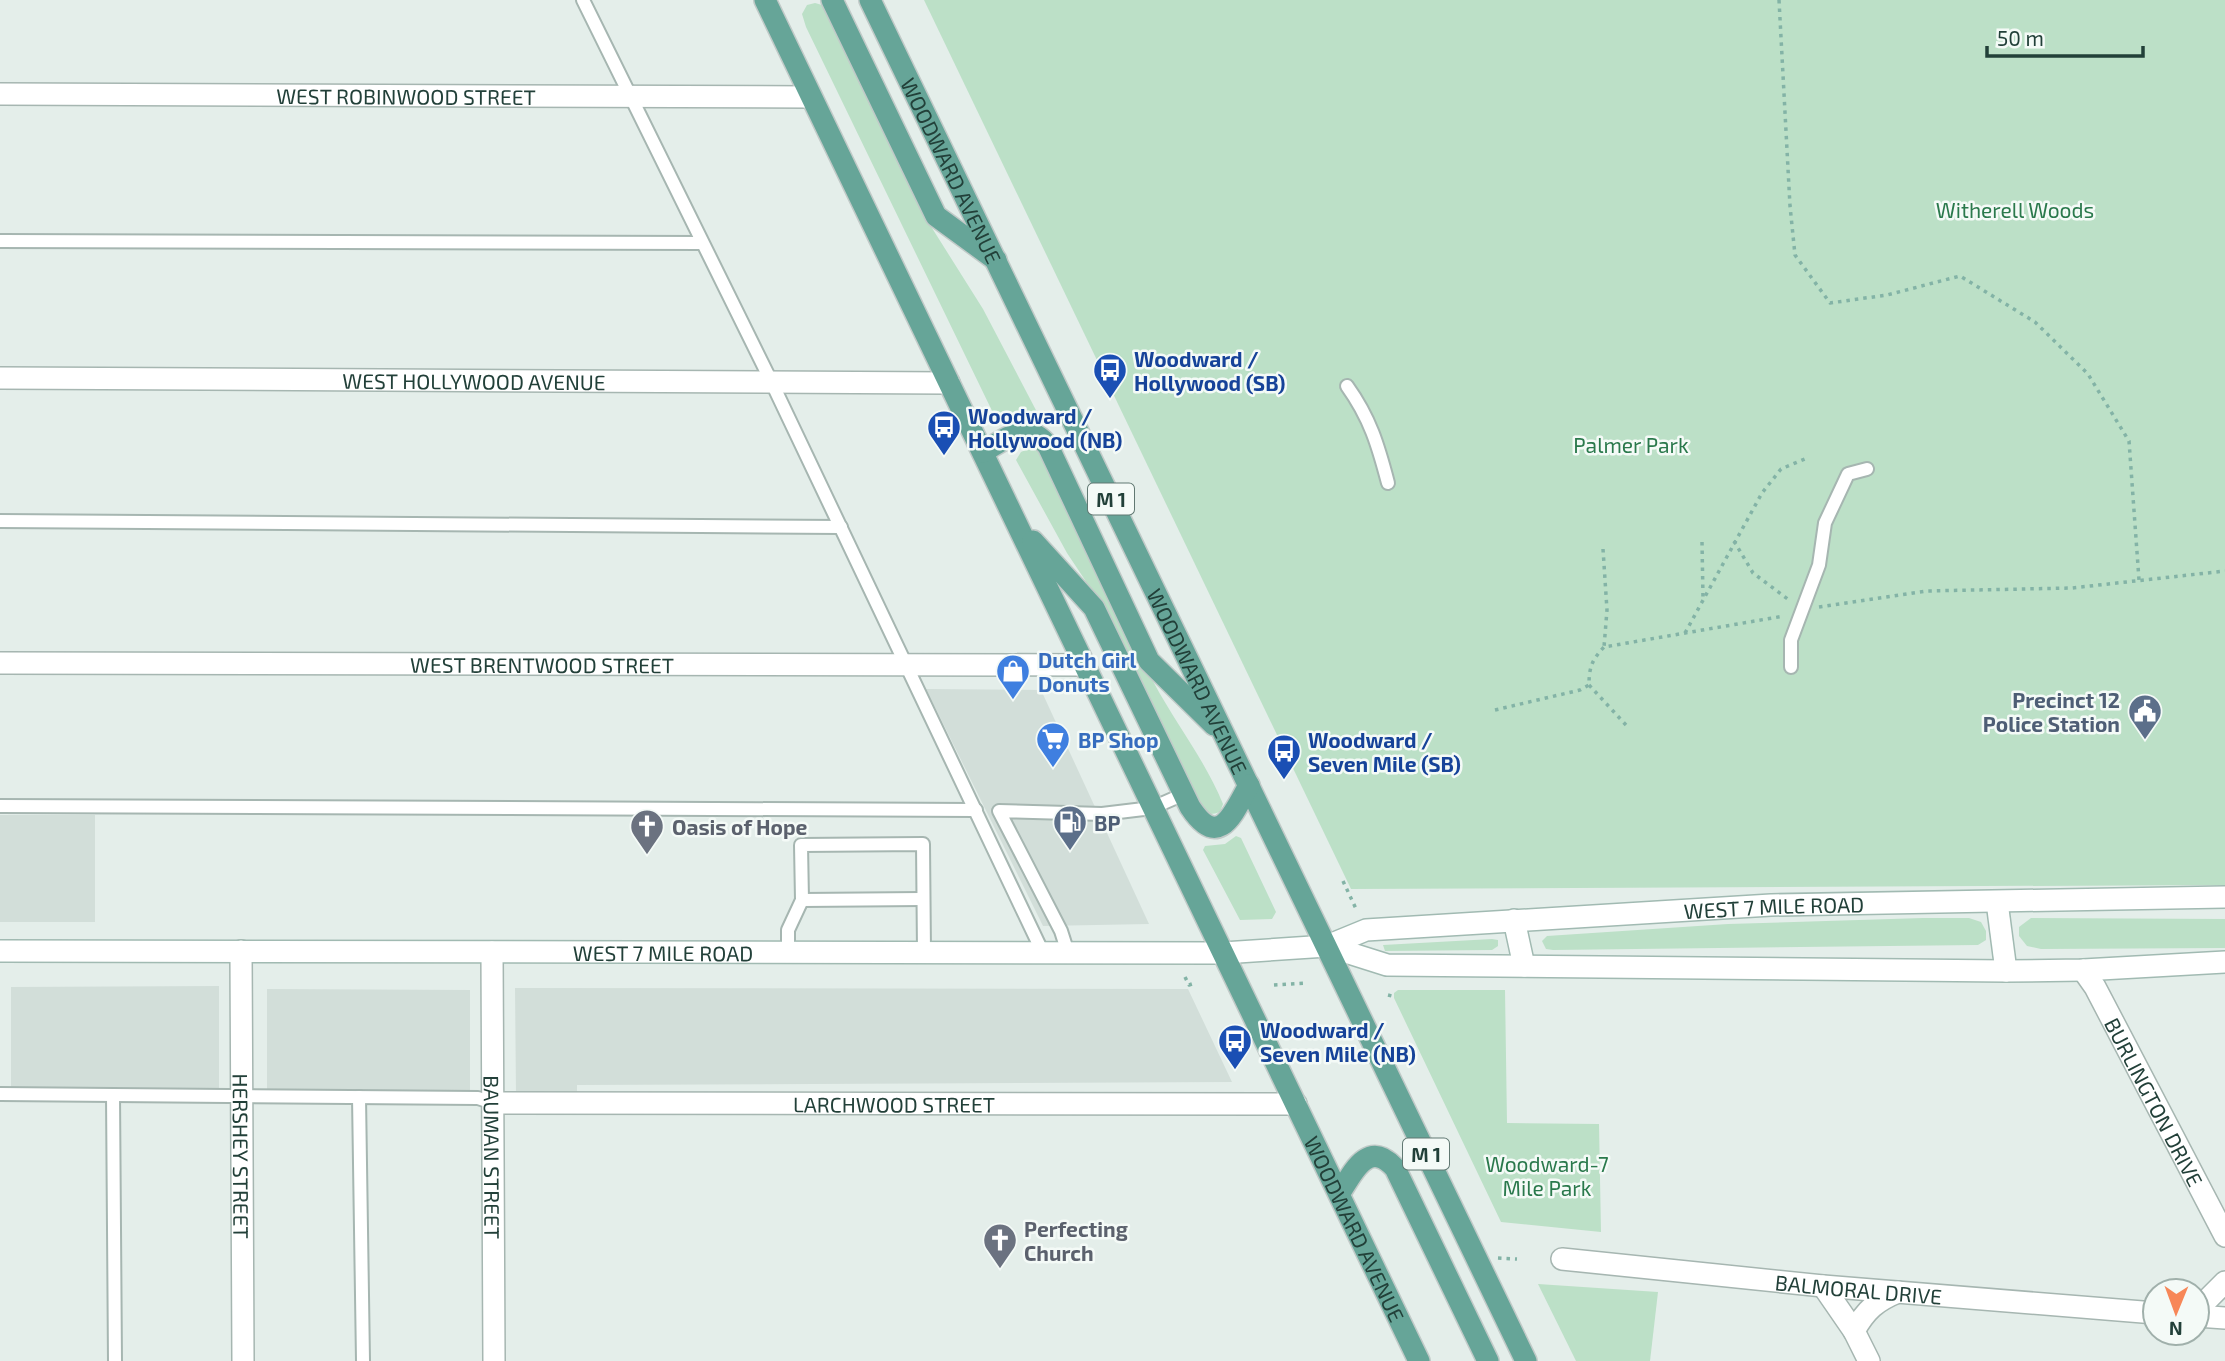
<svg xmlns="http://www.w3.org/2000/svg" width="2225" height="1361" font-family="'Exo 2',sans-serif">
<style>
.built{fill:#d2ded9}
.green{fill:#bce0c7}
.lines{fill:none;stroke-linecap:round;stroke-linejoin:round}
.service-casing{stroke:#a6b6b1;stroke-width:16}
.minor-casing{stroke:#a6b6b1;stroke-width:24}
.secondary-casing{stroke:#a1bab2;stroke-width:24}
.primary-casing{stroke:#c1cac8;stroke-width:24}
.path{stroke:#83b3a6;stroke-width:3.5;stroke-dasharray:3.5 5;stroke-linecap:butt}
.service{stroke:#fff;stroke-width:12}
.minor{stroke:#fff;stroke-width:21}
.secondary{stroke:#fff;stroke-width:21}
.primary{stroke:#66a598;stroke-width:21}
.labels{text-anchor:middle;dominant-baseline:central;stroke-width:5;stroke-linejoin:round;paint-order:stroke}
.shield{fill:#f4faf7;stroke:#617872;stroke-width:2}
.shield-label{font-size:19px;font-weight:bold;fill:#224039}
.street-label{font-size:21px;fill:#224039;stroke:#f4faf7}
.park-label{font-size:21px;fill:#2a794c;stroke:#f4faf7}
.transit-label{font-size:21px;font-weight:bold;fill:#164399;stroke:#f4faf7;text-anchor:start}
.shop-label{font-size:21px;font-weight:bold;fill:#366cbe;stroke:#f4faf7;text-anchor:start}
.service-label{font-size:21px;font-weight:bold;fill:#4e5e75;stroke:#f4faf7;text-anchor:end}
.worship-label{font-size:21px;font-weight:bold;fill:#5b616d;stroke:#f4faf7;text-anchor:start}
</style>
<rect width="100%" height="100%" fill="#e4eeea"/>
<g class="built">
<polygon points="926,689 1041,690 1149,924 1043,926"/>
<rect x="0" y="815" width="95" height="107"/>
<polygon points="219,986 219,1088 11,1089 11,987"/>
<polygon points="515,988 1188,989 1232,1082 577,1085 577,1094 516,1094"/>
<polygon points="267,989 470,990 470,1092 267,1091"/>
</g>
<g class="green">
<polygon points="924,0 2225,0 2225,885 1351,889"/>
<polygon points="815,3 822,5 827,11 932,228 983,309 1038,414 1035,417 1025,414 996,419 806,27 802,14 807,5"/>
<path d="M1030,448L1039,452C1078,529 1115,606 1154,683C1176,724 1205,760 1223,804L1220,812C1209,816 1203,814 1195,806L1085,580L1067,553L1016,460L1021,452Z"/>
<polygon points="1236,836 1241,838 1276,912 1272,919 1240,920 1203,850 1205,846 1225,844"/>
<polygon points="1923,918 1969,918 1981,922 1986,931 1986,940 1978,945 1553,950 1546,949 1542,941 1547,936 1728,924"/>
<polygon points="2031,918 2225,919 2225,948 2041,949 2027,946 2019,936 2019,927"/>
<polygon points="1492,939 1498,940 1498,946 1492,950 1385,951 1383,945"/>
<polygon points="1398,990 1505,990 1507,1123 1599,1124 1601,1232 1501,1222 1394,998 1394,993"/>
<polygon points="1538,1284 1658,1292 1650,1361 1576,1361"/>
</g>
<g class="lines">
<g class="service-casing">
<g id="service">
<polyline points="583,0 772,383 1043,953"/>
<polyline points="0,241 702,243"/>
<path d="M1347,386C1370,418 1378,445 1388,483"/>
<polyline points="0,521 841,527"/>
<polyline points="1791,667 1791,640 1819,565 1825,523 1848,474 1867,469"/>
<polyline points="0,806 976,810"/>
<polyline points="802,900 923,899"/>
<polyline points="788,953 788,930 802,900 801,845 923,844 924,952"/>
<polyline points="1068,953 1061,931 999,811 1102,814 1152,808 1184,794"/>
<polyline points="0,1094 478,1098 493,1103"/>
<polyline points="113,1095 115,1361"/>
<polyline points="359,1097 363,1361"/>
</g>
</g>
<g class="minor-casing">
<g id="minor">
<path id="s1" d="M0,94L811,97"/>
<path id="s2" d="M0,378L949,383"/>
<path id="s3" d="M0,663L1084,665"/>
<path id="s4" d="M241,951L243,1361"/>
<path id="s5" d="M492,952L494,1361"/>
<path id="s6" d="M2083,970L2095,987L2225,1236"/>
<path id="s7" d="M493,1103L1296,1104"/>
<path id="s8" d="M1562,1259L1823,1286L2155,1313"/>
<polyline points="1823,1286 1854,1331 1869,1361"/>
<polyline points="2197,1306 2205,1302 2225,1282"/>
<polyline points="2197,1316 2225,1318"/>
<path d="M1854,1331C1866,1310 1876,1301 1898,1292"/>
</g>
</g>
<g class="secondary-casing">
<g id="secondary">
<polyline points="1997,902 2006,971"/>
<polyline points="1514,920 1524,966"/>
<polyline points="1327,946 1387,965 2006,971 2083,970 2225,962"/>
<path id="s9" d="M0,951L1223,953L1327,946L1366,930L1771,905L2225,897"/>
</g>
</g>
<g class="primary-casing">
<g id="primary">
<path id="s10" d="M765,0L1419,1361"/>
<polyline points="832,0 936,216 996,260"/>
<path id="s11" d="M870,0L1526,1361"/>
<path d="M983,452C1006,439 1027,419 1048,446L1149,661L1214,725"/>
<path d="M1033,541L1094,608L1190,807C1219,851 1233,814 1249,785"/>
<path d="M1340,1193C1353,1172 1368,1139 1395,1168L1488,1361"/>
</g>
</g>
<g class="path">
<polyline points="1779,0 1790,206 1795,255 1830,303 1887,295 1960,276 2035,322 2088,374 2129,441 2139,580"/>
<polyline points="1734,541 1753,573 1789,600"/>
<polyline points="1702,542 1703,598"/>
<polyline points="1603,549 1607,610 1604,647"/>
<polyline points="1819,607 1927,591 2072,588 2225,571"/>
<polyline points="1685,633 1762,493 1781,469 1807,458"/>
<polyline points="1589,685 1626,725"/>
<path d="M1495,710L1580,690L1589,685C1589,667 1592,660 1604,647L1784,616"/>
<polyline points="1343,881 1357,911"/>
<polyline points="1185,977 1189,985 1192,984"/>
<polyline points="1274,985 1307,983"/>
<polyline points="1388,995 1392,996"/>
<polyline points="1498,1258 1517,1259"/>
</g>
<use href="#service" class="service"/>
<use href="#minor" class="minor"/>
<use href="#secondary" class="secondary"/>
<use href="#primary" class="primary"/>
</g>
<defs>
<g id="bus-pin" transform="scale(1.75)"><path d="M0 17L-7.5 6A9.5 9.5 0 1 1 7.5 6Z" fill="#1a4fb4" stroke="#f4faf7"/><path d="M-5-6H5V4H4V6H2V4H-2V6H-4V4H-5ZM-3.5-4V0h7V-4ZM-3.5 1.2v1.5H-2V1.2ZM2 1.2v1.5H3.5V1.2Z" fill="#fff"/></g>
<g id="shop-pin" transform="scale(1.75)"><path d="M0 17L-7.5 6A9.5 9.5 0 1 1 7.5 6Z" fill="#3f7fe0" stroke="#f4faf7"/><path d="M-5-2.5h2.3a2.7 3.5 0 0 1 5.4 0H5L5.5 6h-11ZM-1.5-2.5h3a1.5 2.3 0 0 0-3 0Z" fill="#fff"/></g>
<g id="civic-pin" transform="scale(1.75)"><path d="M0 17L-7.5 6A9.5 9.5 0 1 1 7.5 6Z" fill="#5c6f8a" stroke="#f4faf7"/><path d="M-.6-6.5H3V-4.5H.6V-3L4-1V1h2V6H-6V1h2V-1L-.6-3ZM-1.2 2.5V6h2.4V2.5Z" fill="#fff"/></g>
<g id="supermarket-pin" transform="scale(1.75)"><path d="M0 17L-7.5 6A9.5 9.5 0 1 1 7.5 6Z" fill="#3f7fe0" stroke="#f4faf7"/><path d="M-6-5.5h2.5l.6 2H6L4.5 2H-2.5L-4.4-4H-6ZM-1.5 3.2a1.3 1.3 0 1 0 .1 0ZM3 3.2a1.3 1.3 0 1 0 .1 0Z" fill="#fff"/></g>
<g id="fuel-pin" transform="scale(1.75)"><path d="M0 17L-7.5 6A9.5 9.5 0 1 1 7.5 6Z" fill="#5c6f8a" stroke="#f4faf7"/><path d="M-5.5-6h7V0h2V4h1.3V-2.5L3-4.5l.8-.8L6-3V5H2.5V1h-1V6h-7ZM-4.2-4.7v3.2H.2V-4.7Z" fill="#fff"/></g>
<g id="church-pin" transform="scale(1.75)"><path d="M0 17L-7.5 6A9.5 9.5 0 1 1 7.5 6Z" fill="#6b7280" stroke="#f4faf7"/><path d="M-1.2-6h2.4v3.5h3.3v2.4h-3.3V6h-2.4V-.1h-3.3v-2.4h3.3Z" fill="#fff"/></g>
</defs>
<g fill-rule="evenodd">
<use href="#bus-pin" x="1110" y="370"/>
<use href="#bus-pin" x="944" y="427"/>
<use href="#shop-pin" x="1013" y="671"/>
<use href="#civic-pin" x="2145" y="711"/>
<use href="#supermarket-pin" x="1053" y="739"/>
<use href="#bus-pin" x="1284" y="751"/>
<use href="#fuel-pin" x="1070" y="822"/>
<use href="#church-pin" x="647" y="826"/>
<use href="#bus-pin" x="1235" y="1041"/>
<use href="#church-pin" x="1000" y="1240"/>
</g>
<g class="labels">
<g class="shield">
<rect x="1088" y="483.5" width="46" height="31" rx="5"/>
<rect x="1403" y="1138.5" width="46" height="31" rx="5"/>
</g>
<g class="shield-label">
<text x="1111" y="499">M 1</text>
<text x="1426" y="1154">M 1</text>
</g>
<g class="street-label">
<text stroke="none"><textPath href="#s1" startOffset="406">WEST ROBINWOOD STREET</textPath></text>
<text stroke="none"><textPath href="#s11" startOffset="189">WOODWARD AVENUE</textPath></text>
<text stroke="none"><textPath href="#s2" startOffset="474">WEST HOLLYWOOD AVENUE</textPath></text>
<text stroke="none"><textPath href="#s3" startOffset="542">WEST BRENTWOOD STREET</textPath></text>
<text stroke="none"><textPath href="#s11" startOffset="756">WOODWARD AVENUE</textPath></text>
<text stroke="none"><textPath href="#s9" startOffset="1778">WEST 7 MILE ROAD</textPath></text>
<text stroke="none"><textPath href="#s9" startOffset="663">WEST 7 MILE ROAD</textPath></text>
<text stroke="none"><textPath href="#s7" startOffset="401">LARCHWOOD STREET</textPath></text>
<text stroke="none"><textPath href="#s6" startOffset="150">BURLINGTON DRIVE</textPath></text>
<text stroke="none"><textPath href="#s4" startOffset="205">HERSHEY STREET</textPath></text>
<text stroke="none"><textPath href="#s5" startOffset="205">BAUMAN STREET</textPath></text>
<text stroke="none"><textPath href="#s10" startOffset="1363">WOODWARD AVENUE</textPath></text>
<text stroke="none"><textPath href="#s8" startOffset="298">BALMORAL DRIVE</textPath></text>
</g>
<g class="park-label">
<text x="2015" y="209">Witherell Woods</text>
<text x="1631" y="444">Palmer Park</text>
<text x="1547" y="1163">Woodward-7<tspan x="1547" dy="24">Mile Park</tspan></text>
</g>
<g class="transit-label">
<text x="1134" y="358">Woodward /<tspan x="1134" dy="24">Hollywood (SB)</tspan></text>
<text x="968" y="415">Woodward /<tspan x="968" dy="24">Hollywood (NB)</tspan></text>
<text x="1308" y="739">Woodward /<tspan x="1308" dy="24">Seven Mile (SB)</tspan></text>
<text x="1260" y="1029">Woodward /<tspan x="1260" dy="24">Seven Mile (NB)</tspan></text>
</g>
<g class="shop-label">
<text x="1038" y="659">Dutch Girl<tspan x="1038" dy="24">Donuts</tspan></text>
<text x="1078" y="739">BP Shop</text>
</g>
<g class="service-label">
<text x="2120" y="699">Precinct 12<tspan x="2120" dy="24">Police Station</tspan></text>
<text x="1094" y="822" text-anchor="start">BP</text>
</g>
<g class="worship-label">
<text x="672" y="826">Oasis of Hope</text>
<text x="1024" y="1228">Perfecting<tspan x="1024" dy="24">Church</tspan></text>
</g>
</g>
<g transform="translate(2176 1312) rotate(181)"><circle r="33" fill="#f4faf7" stroke="#a0b0ab" stroke-width="2"/>
<path d="M0-5L12 26L0 18L-12 26Z" fill="#f78758"/>
<text y="-10" font-size="19" font-weight="bold" text-anchor="middle" fill="#224039">N</text>
</g>
<path d="M1987 46v10h156v-10" fill="none" stroke="#224039" stroke-width="3.5"/>
<text x="1997" y="46" font-size="21" fill="#224039" stroke="#f4faf7" stroke-width="5" paint-order="stroke">50 m</text>
</svg>
